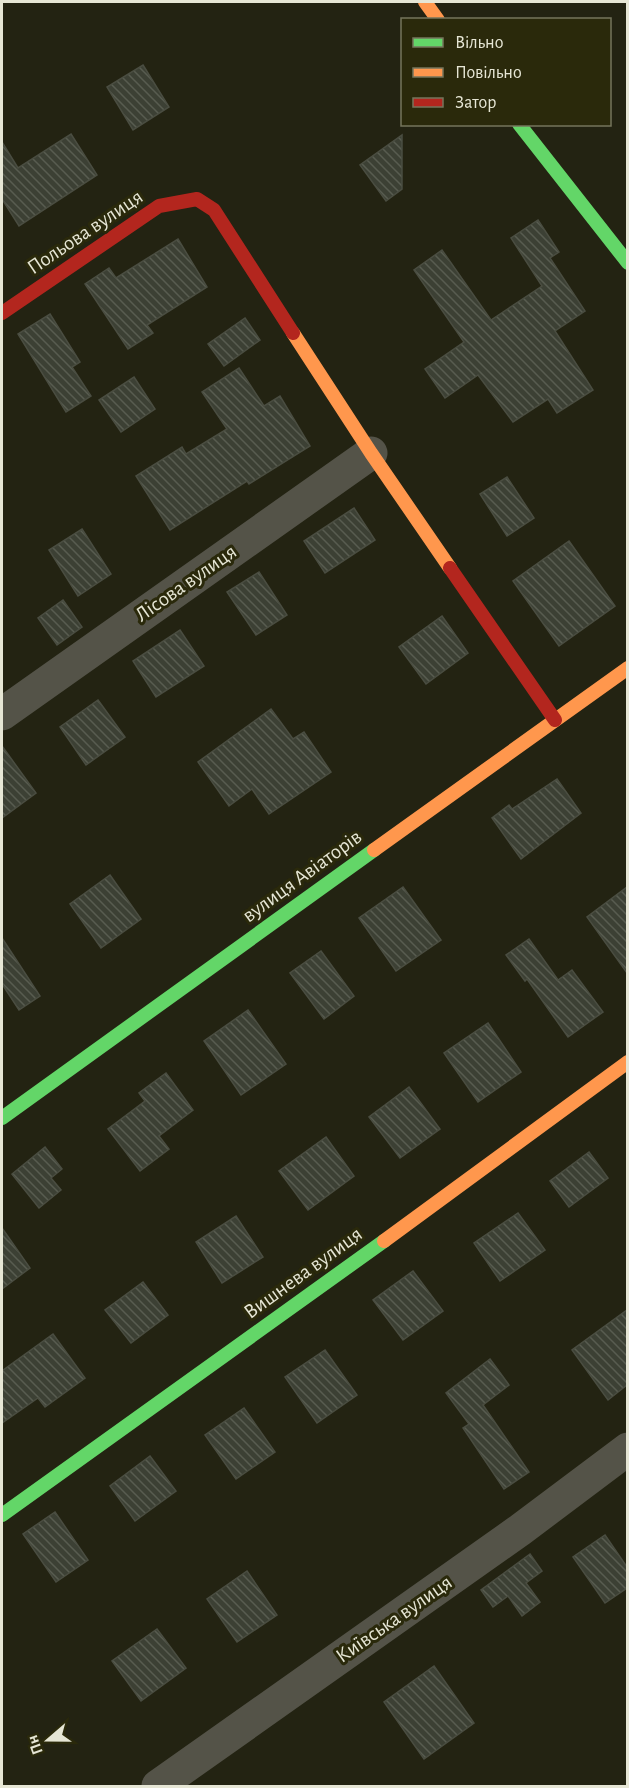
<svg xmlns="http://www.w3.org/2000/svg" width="629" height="1788" font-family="'Alegreya Sans',sans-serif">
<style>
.building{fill:url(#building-back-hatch);stroke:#4a4d41;stroke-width:1.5}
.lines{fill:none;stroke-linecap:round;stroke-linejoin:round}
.street{stroke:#545348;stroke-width:33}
.fast{stroke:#63d668;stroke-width:14}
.slow{stroke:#ff974d;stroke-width:14}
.jam{stroke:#b3261e;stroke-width:14}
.labels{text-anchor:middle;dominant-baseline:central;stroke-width:6;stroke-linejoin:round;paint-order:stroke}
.street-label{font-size:21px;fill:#e6e6d5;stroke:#2a290b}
</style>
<defs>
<pattern id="building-back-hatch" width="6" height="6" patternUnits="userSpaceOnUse" patternTransform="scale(1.5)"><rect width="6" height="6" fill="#3c4034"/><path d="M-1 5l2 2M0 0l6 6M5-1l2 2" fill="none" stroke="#585c50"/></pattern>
</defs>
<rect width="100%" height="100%" fill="#232312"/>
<g class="building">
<polygon points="143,65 169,107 133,130 107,87"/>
<polygon points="71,134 97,175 19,226 2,199 2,142 18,168"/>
<polygon points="402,135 402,189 386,201 360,165"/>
<polygon points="538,220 559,252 550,258 585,311 555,331 593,390 557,413 548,399 513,422 478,375 445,398 425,369 464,342 414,270 442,250 491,320 542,286 511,238"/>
<polygon points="178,239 207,287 147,325 153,333 128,349 85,284 109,268 116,278"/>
<polygon points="50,314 80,362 72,367 91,396 66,412 18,334"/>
<polygon points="245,318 260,340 224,366 208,344"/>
<polygon points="239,368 264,406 280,396 310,446 249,484 247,481 170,530 136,476 182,447 186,454 227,429 202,392"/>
<polygon points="134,377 155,409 121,432 99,400"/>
<polygon points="507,477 534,518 507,536 480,494"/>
<polygon points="354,508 375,540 325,573 304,541"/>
<polygon points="82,529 111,574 78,596 49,550"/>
<polygon points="569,541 615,606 559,646 513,581"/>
<polygon points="259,572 287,615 256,635 227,592"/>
<polygon points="63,600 82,627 57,645 38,618"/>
<polygon points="442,616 468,653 426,684 399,647"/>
<polygon points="180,630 204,666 156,697 133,661"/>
<polygon points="98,700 125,737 86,765 60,727"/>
<polygon points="271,709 293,739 304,732 331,772 269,814 252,789 229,806 198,762"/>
<polygon points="2,746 36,793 2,818"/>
<polygon points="557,779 581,813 521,859 492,818 509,805 512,809"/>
<polygon points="110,875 141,919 101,948 70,904"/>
<polygon points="403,887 441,940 396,971 359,918"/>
<polygon points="627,887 627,973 587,917"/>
<polygon points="2,938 40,996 19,1010 2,984"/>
<polygon points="529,939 558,980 572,970 603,1012 568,1037 527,979 525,981 506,955"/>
<polygon points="321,951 354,996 324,1019 290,973"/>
<polygon points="248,1010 286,1064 241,1095 204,1041"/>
<polygon points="488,1023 521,1072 478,1102 444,1053"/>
<polygon points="166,1073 193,1110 159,1136 169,1149 140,1171 108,1129 145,1101 139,1093"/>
<polygon points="409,1087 440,1129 400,1158 369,1117"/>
<polygon points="326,1137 354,1176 308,1210 279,1171"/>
<polygon points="45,1147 62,1169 51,1178 61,1190 39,1208 12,1174"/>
<polygon points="589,1152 608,1178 569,1207 550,1181"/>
<polygon points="518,1213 545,1250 500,1281 474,1243"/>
<polygon points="236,1216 263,1257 222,1283 196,1242"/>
<polygon points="2,1228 30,1268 2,1289"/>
<polygon points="413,1271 443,1311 403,1340 373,1300"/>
<polygon points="143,1282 168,1315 131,1343 105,1310"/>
<polygon points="627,1310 627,1385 608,1400 572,1350"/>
<polygon points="53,1334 85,1378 45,1407 38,1398 2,1423 2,1371"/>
<polygon points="325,1350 357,1395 317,1423 285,1377"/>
<polygon points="490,1359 509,1385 483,1405 529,1472 504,1489 463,1428 469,1424 446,1393"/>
<polygon points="244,1408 275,1452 236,1479 205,1435"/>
<polygon points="150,1456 176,1491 135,1521 110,1486"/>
<polygon points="55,1512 88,1560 56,1582 23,1534"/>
<polygon points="605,1535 627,1567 627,1588 605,1603 573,1557"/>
<polygon points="530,1554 542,1571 526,1583 540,1602 522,1616 508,1596 493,1607 481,1590"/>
<polygon points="247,1571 277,1615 237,1642 207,1599"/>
<polygon points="157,1629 186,1668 141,1701 112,1661"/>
<polygon points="434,1666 474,1723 424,1759 384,1702"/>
</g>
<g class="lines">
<g class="street">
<polyline points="2,714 371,453"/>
<polyline points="158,1786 520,1530 628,1449"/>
</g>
<g class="fast">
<polyline points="519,124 628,263"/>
<polyline points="2,1118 374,850"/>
<polyline points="2,1515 384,1241"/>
</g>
<g class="slow">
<polyline points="425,2 438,20"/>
<polyline points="293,333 371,453 450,568"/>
<polyline points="374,850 628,668"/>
<polyline points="384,1241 628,1062"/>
</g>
<g class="jam">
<polyline points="2,313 159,206 197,199 214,210 293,333"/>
<polyline points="450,568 555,720"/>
</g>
</g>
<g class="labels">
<g class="street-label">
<text transform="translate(85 232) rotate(-34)">Польова вулиця</text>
<text transform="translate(186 583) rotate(-35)">Лісова вулиця</text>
<text transform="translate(302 876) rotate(-36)">вулиця Авіаторів</text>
<text transform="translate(303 1273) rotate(-36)">Вишнева вулиця</text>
<text transform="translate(394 1619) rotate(-35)">Київська вулиця</text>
</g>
</g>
<rect width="629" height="1788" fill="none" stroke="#e6e6d5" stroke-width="6"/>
<rect x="401" y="18" width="210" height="108" fill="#2a290b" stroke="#75755c" stroke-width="1.5"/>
<rect x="413" y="38" width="30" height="9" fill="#63d668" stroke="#75755c" stroke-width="1.5"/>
<text x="455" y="48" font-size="18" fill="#e6e6d5">Вільно</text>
<rect x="413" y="68" width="30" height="9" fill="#ff974d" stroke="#75755c" stroke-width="1.5"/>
<text x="455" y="78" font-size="18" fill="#e6e6d5">Повільно</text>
<rect x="413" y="98" width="30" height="9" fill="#b3261e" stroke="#75755c" stroke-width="1.5"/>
<text x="455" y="108" font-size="18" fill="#e6e6d5">Затор</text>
<g transform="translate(48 1740) rotate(250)" stroke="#2a290b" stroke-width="4.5" paint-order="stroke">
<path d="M0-4.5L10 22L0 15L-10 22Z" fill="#e6e6d5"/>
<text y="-9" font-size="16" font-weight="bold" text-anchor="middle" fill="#e6e6d5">Пн</text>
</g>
</svg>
